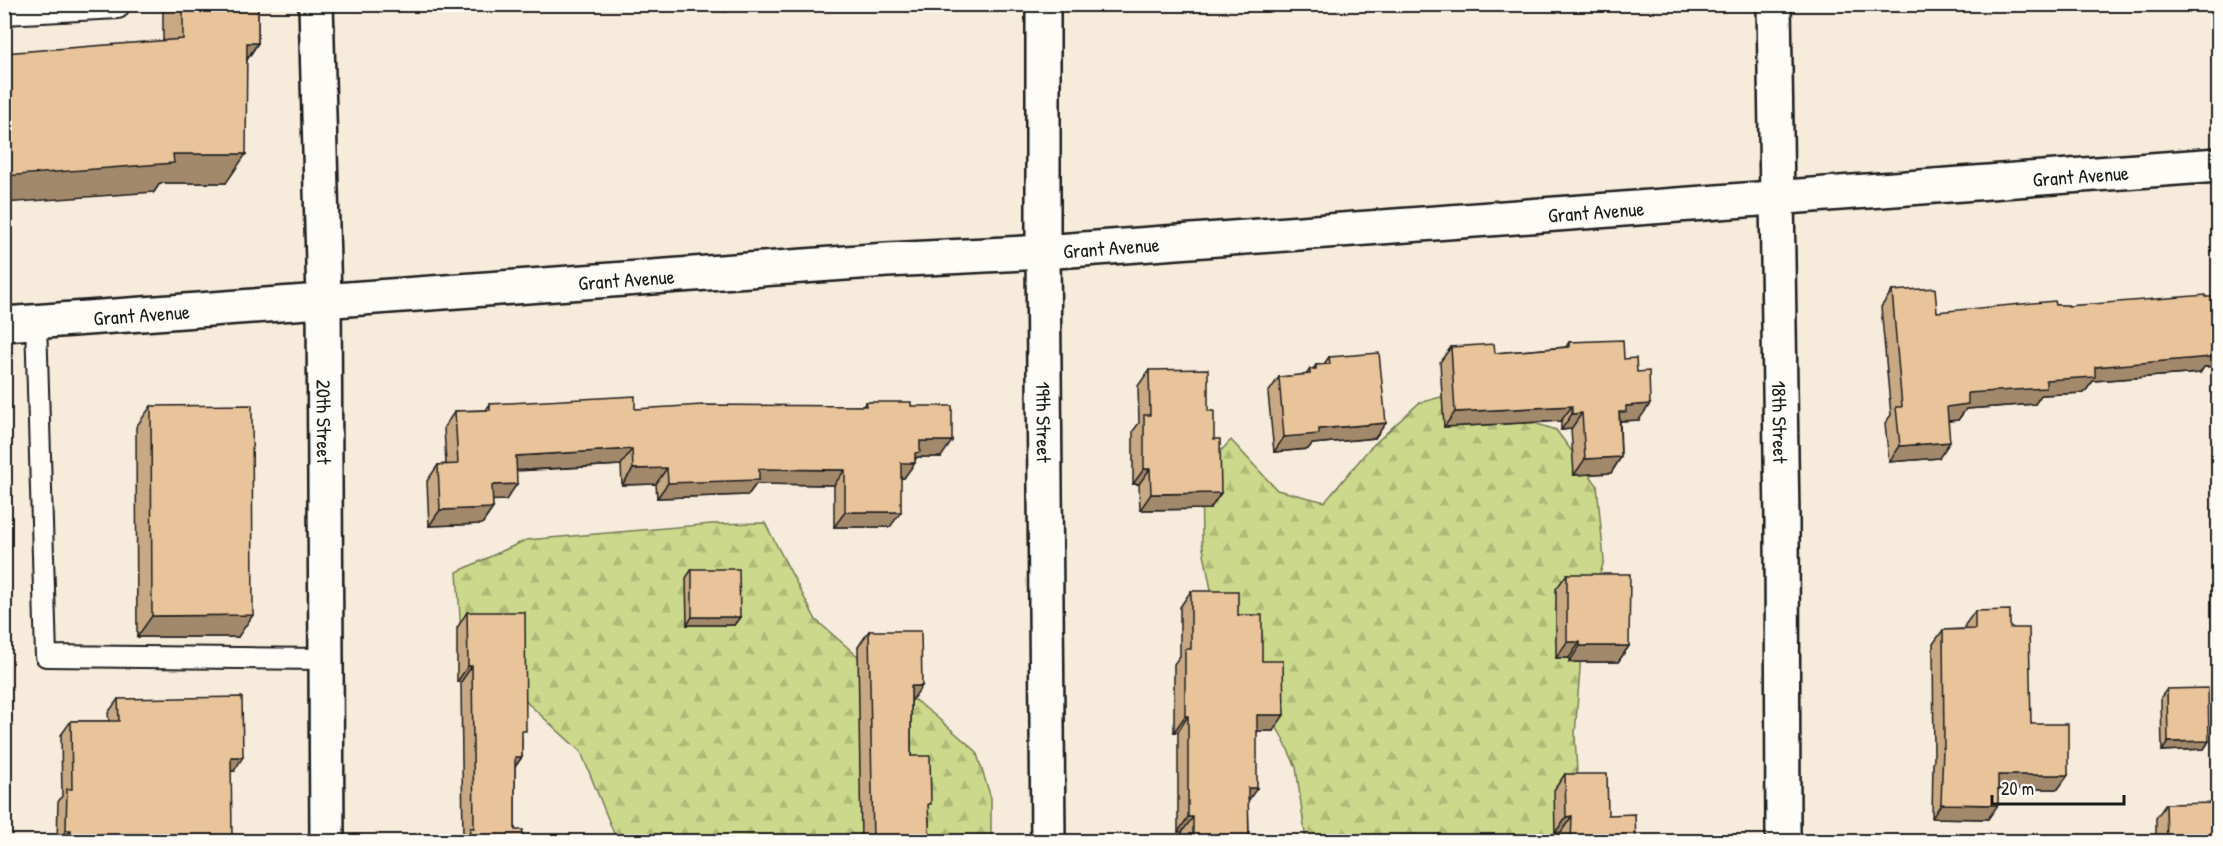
<svg xmlns="http://www.w3.org/2000/svg" width="2223" height="846" font-family="'Patrick Hand',sans-serif">
<style>
.forest{fill:url(#forest-firs);stroke:#747a54;stroke-width:1.5}
.lines{fill:none;stroke-linecap:round;stroke-linejoin:round}
.lane-casing{stroke:#1c1c1c;stroke-width:24}
.street-casing{stroke:#1c1c1c;stroke-width:38}
.lane{stroke:#fdfcf7;stroke-width:20}
.street{stroke:#fdfcf7;stroke-width:33}
.wall{fill:#c8a984;stroke:#1c1c1c;stroke-width:1.5}
.shaded-wall{fill:#a3896c;stroke:#1c1c1c;stroke-width:1.5}
.building{fill:#e9c49a;stroke:#1c1c1c;stroke-width:1.5}
.labels{text-anchor:middle;dominant-baseline:central;stroke-width:6;stroke-linejoin:round;paint-order:stroke}
.street-label{font-size:20px;fill:#1c1c1c;stroke:#fdfcf7}
</style>
<defs>
<pattern id="forest-firs" width="22" height="20" patternUnits="userSpaceOnUse" patternTransform="scale(1.5)"><rect width="22" height="20" fill="#ccd98c"/><path d="M5 1l3.5 6h-7zM16 11l3.5 6h-7z" fill="#afba78"/></pattern>
</defs>
<rect width="100%" height="100%" fill="#f7ebdb"/>
<filter id="ink" filterUnits="userSpaceOnUse"><feTurbulence type="fractalNoise" baseFrequency=".0167" numOctaves="2"/><feDisplacementMap in="SourceGraphic" scale="12" xChannelSelector="R" yChannelSelector="G"/><feConvolveMatrix kernelMatrix="1 2 1 2 8 2 1 2 1" color-interpolation-filters="sRGB"/></filter>
<g filter="url(#ink)">
<g class="forest">
<polygon points="662,5 733,5 726,12"/>
<polygon points="1448,395 1556,430 1597,485 1604,561 1583,628 1575,735 1579,811 1567,841 1306,841 1296,767 1280,733 1219,632 1202,543 1201,472 1231,440 1277,490 1325,502 1369,449 1419,403"/>
<polygon points="765,523 816,620 861,659 933,714 976,751 991,798 991,841 617,841 581,752 522,698 461,632 457,572 526,540 712,524"/>
</g>
<g class="lines">
<g class="lane-casing">
<g id="lane">
<polyline points="4,14 118,8"/>
<polyline points="36,322 46,656 326,659"/>
</g>
</g>
<g class="street-casing">
<g id="street">
<path id="s1" d="M316,4L324,300L327,842"/>
<path id="s2" d="M1043,4V252L1048,842"/>
<path id="s3" d="M1774,4L1782,519L1783,842"/>
<path id="s4" d="M4,324L887,260L1043,252L2218,165"/>
</g>
</g>
<use href="#lane" class="lane"/>
<use href="#street" class="street"/>
</g>
<g class="wall">
<polygon points="163,4 258,4 258,43 247,60 226,183 160,183 154,192 163,41"/>
<polygon points="1892,291 1937,312 2056,305 2068,306 2218,297 2218,366 2204,367 2200,373 2093,381 2084,393 2041,395 2035,404 1966,409 1958,420 1948,421 1939,458 1889,462 1885,423 1891,415 1881,307"/>
<polygon points="1569,342 1624,359 1639,420 1620,421 1621,457 1611,473 1574,475 1571,429 1561,430 1561,421 1444,427 1440,362 1451,347 1495,353 1566,347"/>
<polygon points="1329,357 1375,438 1312,444 1308,449 1274,452 1268,393 1279,377 1306,375 1310,369 1313,369 1316,365 1324,364"/>
<polygon points="1149,370 1208,411 1210,509 1140,510 1139,484 1133,484 1133,431 1139,423 1138,386"/>
<polygon points="866,402 911,406 941,457 917,457 904,478 901,478 890,527 834,527 834,485 756,484 748,495 657,498 656,484 622,485 621,465 517,471 506,500 492,500 493,508 482,524 429,526 427,481 438,465 446,464 444,427 455,411 486,410 490,404 635,409 863,406"/>
<polygon points="151,406 238,637 137,637 136,427"/>
<polygon points="692,569 740,617 734,625 687,625 686,578"/>
<polygon points="1567,574 1629,646 1618,662 1569,662 1569,658 1556,658 1556,589"/>
<polygon points="1191,591 1238,615 1262,661 1273,731 1257,731 1248,801 1249,842 1182,842 1182,832 1178,832 1178,732 1174,732 1174,664 1180,656 1180,607"/>
<polygon points="1975,611 2010,628 2031,724 2068,775 2058,789 1998,789 1988,819 1932,818 1933,762 1934,760 1933,644 1943,630 1965,629 1965,625"/>
<polygon points="467,612 522,738 522,757 515,767 515,830 522,842 460,842 463,838 461,682 457,682 457,628"/>
<polygon points="869,631 911,702 911,756 928,808 930,842 861,842 858,647"/>
<polygon points="2167,689 2209,741 2204,749 2162,751 2161,697"/>
<polygon points="118,699 234,771 231,771 228,842 57,842 58,802 62,796 61,735 71,721 109,721 108,713"/>
<polygon points="1565,774 1608,815 1636,842 1561,842 1561,832 1555,833 1554,790"/>
<polygon points="2166,804 2218,842 2156,842 2156,818"/>
</g>
<g class="shaded-wall">
<polygon points="247,43 258,43 238,72"/>
<polygon points="173,154 246,154 226,183 160,183 154,192 4,203 4,176"/>
<polygon points="2218,351 2218,366 2204,367 2200,373 2093,381 2084,393 2041,395 2035,404 1966,409 1958,420 1936,422 1947,407 1968,393 2046,380 2095,367"/>
<polygon points="1650,404 1639,420 1620,421 1619,412 1626,406"/>
<polygon points="1572,406 1561,421 1444,427 1455,412"/>
<polygon points="1582,413 1571,429 1561,430 1572,414"/>
<polygon points="1386,423 1375,438 1312,444 1308,449 1274,452 1284,437 1319,429"/>
<polygon points="920,441 952,441 941,457 917,457 912,463 915,463 904,478 890,478 901,463"/>
<polygon points="1950,442 1939,458 1889,462 1900,446"/>
<polygon points="632,449 621,465 505,471 516,456"/>
<polygon points="1621,457 1611,473 1574,475 1585,459"/>
<polygon points="667,468 656,484 622,485 633,469"/>
<polygon points="759,469 845,470 834,485 756,484 748,495 657,498 668,483"/>
<polygon points="1144,469 1150,469 1139,484 1133,484"/>
<polygon points="517,484 506,500 481,501 492,485"/>
<polygon points="1221,493 1210,509 1140,510 1151,494"/>
<polygon points="493,508 482,524 429,526 440,510"/>
<polygon points="845,512 901,512 890,527 834,527"/>
<polygon points="253,615 238,637 137,637 152,616"/>
<polygon points="692,617 740,617 734,625 687,625"/>
<polygon points="1567,642 1580,642 1569,658 1556,658"/>
<polygon points="1580,646 1629,646 1618,662 1569,662"/>
<polygon points="468,666 472,666 461,682 457,682"/>
<polygon points="911,686 922,686 911,702"/>
<polygon points="1257,715 1284,715 1273,731 1246,731"/>
<polygon points="1185,716 1188,716 1178,732 1174,732"/>
<polygon points="2209,741 2204,749 2162,751 2168,742"/>
<polygon points="231,757 243,757 234,771 221,771"/>
<polygon points="515,757 522,757 511,772"/>
<polygon points="1998,775 2068,775 2058,789 1988,789"/>
<polygon points="1248,788 1257,788 1246,804"/>
<polygon points="1941,804 1998,805 1988,819 1932,818"/>
<polygon points="1572,816 1561,832 1555,833 1566,817"/>
<polygon points="1188,817 1193,817 1182,832 1178,832"/>
<polygon points="66,830 71,830 63,842 58,842"/>
<polygon points="223,835 232,835 228,842 219,842"/>
</g>
<g class="building">
<polygon points="183,4 258,4 258,43 247,43 246,154 173,154 174,163 4,176 4,53 183,39"/>
<polygon points="1935,288 1937,312 2055,301 2056,305 2068,305 2068,306 2206,295 2206,297 2218,297 2218,351 2211,352 2211,357 2095,367 2095,377 2046,380 2046,388 1968,393 1968,404 1947,407 1950,442 1900,446 1896,407 1902,407 1892,291"/>
<polygon points="1623,340 1624,359 1636,358 1637,372 1649,371 1650,404 1626,406 1626,412 1619,412 1621,457 1585,459 1582,413 1572,414 1572,406 1455,412 1451,347 1494,344 1495,353 1569,347 1569,342"/>
<polygon points="1379,353 1386,423 1319,429 1319,434 1284,437 1279,377 1310,374 1310,369 1316,369 1316,365 1330,364 1329,357"/>
<polygon points="1208,369 1208,411 1214,411 1214,439 1220,439 1221,493 1151,494 1150,469 1144,469 1144,415 1150,415 1149,370"/>
<polygon points="635,396 635,409 703,405 866,406 866,402 911,402 911,406 952,406 952,441 920,441 920,452 915,453 915,463 901,463 901,512 845,512 845,470 759,469 759,480 668,483 667,468 633,469 632,449 516,456 517,484 492,485 493,508 440,510 438,465 458,464 455,411 490,410 490,404"/>
<polygon points="252,405 253,615 152,616 151,406"/>
<polygon points="692,569 739,569 740,617 692,617"/>
<polygon points="1567,574 1630,574 1629,646 1580,646 1580,642 1567,642"/>
<polygon points="1191,591 1238,591 1238,615 1262,615 1262,661 1283,661 1284,715 1257,715 1257,788 1248,788 1249,842 1193,842 1193,817 1188,817 1188,716 1185,716 1185,649 1191,649"/>
<polygon points="2010,610 2010,628 2029,628 2031,724 2068,724 2068,775 1998,775 1998,805 1941,804 1943,748 1944,748 1943,630 1975,629 1975,611"/>
<polygon points="467,612 525,612 526,731 522,731 522,757 515,757 515,830 523,830 522,842 469,842 470,828 474,828 472,666 468,666"/>
<polygon points="869,631 921,631 922,686 911,686 911,756 930,756 931,804 928,804 930,842 873,842"/>
<polygon points="2208,688 2209,741 2168,742 2167,689"/>
<polygon points="242,697 243,757 231,757 232,835 223,835 223,842 71,842 71,830 66,830 67,789 72,789 71,721 119,721 118,699"/>
<polygon points="1565,774 1607,774 1608,815 1635,814 1636,842 1571,842 1572,816 1566,817"/>
<polygon points="2218,803 2218,842 2167,842 2166,804"/>
</g>
</g>
<g class="labels">
<g class="street-label">
<text stroke="none"><textPath href="#s4" startOffset="2082">Grant Avenue</textPath></text>
<text stroke="none"><textPath href="#s4" startOffset="1596">Grant Avenue</textPath></text>
<text stroke="none"><textPath href="#s4" startOffset="1110">Grant Avenue</textPath></text>
<text stroke="none"><textPath href="#s4" startOffset="624">Grant Avenue</textPath></text>
<text stroke="none"><textPath href="#s4" startOffset="138">Grant Avenue</textPath></text>
<text stroke="none"><textPath href="#s1" startOffset="418">20th Street</textPath></text>
<text stroke="none"><textPath href="#s2" startOffset="418">19th Street</textPath></text>
<text stroke="none"><textPath href="#s3" startOffset="418">18th Street</textPath></text>
</g>
</g>
<rect width="2223" height="846" fill="none" stroke="#fdfcf7" stroke-width="24"/>
<rect x="12" y="12" width="2199" height="822" fill="none" stroke="#1c1c1c" stroke-width="2" filter="url(#ink)"/>
<path d="M1992 795v9h132v-9" fill="none" stroke="#1c1c1c" stroke-width="3"/>
<text x="2001" y="795" font-size="18" fill="#1c1c1c" stroke="#fdfcf7" stroke-width="4.5" paint-order="stroke">20 m</text>
</svg>
